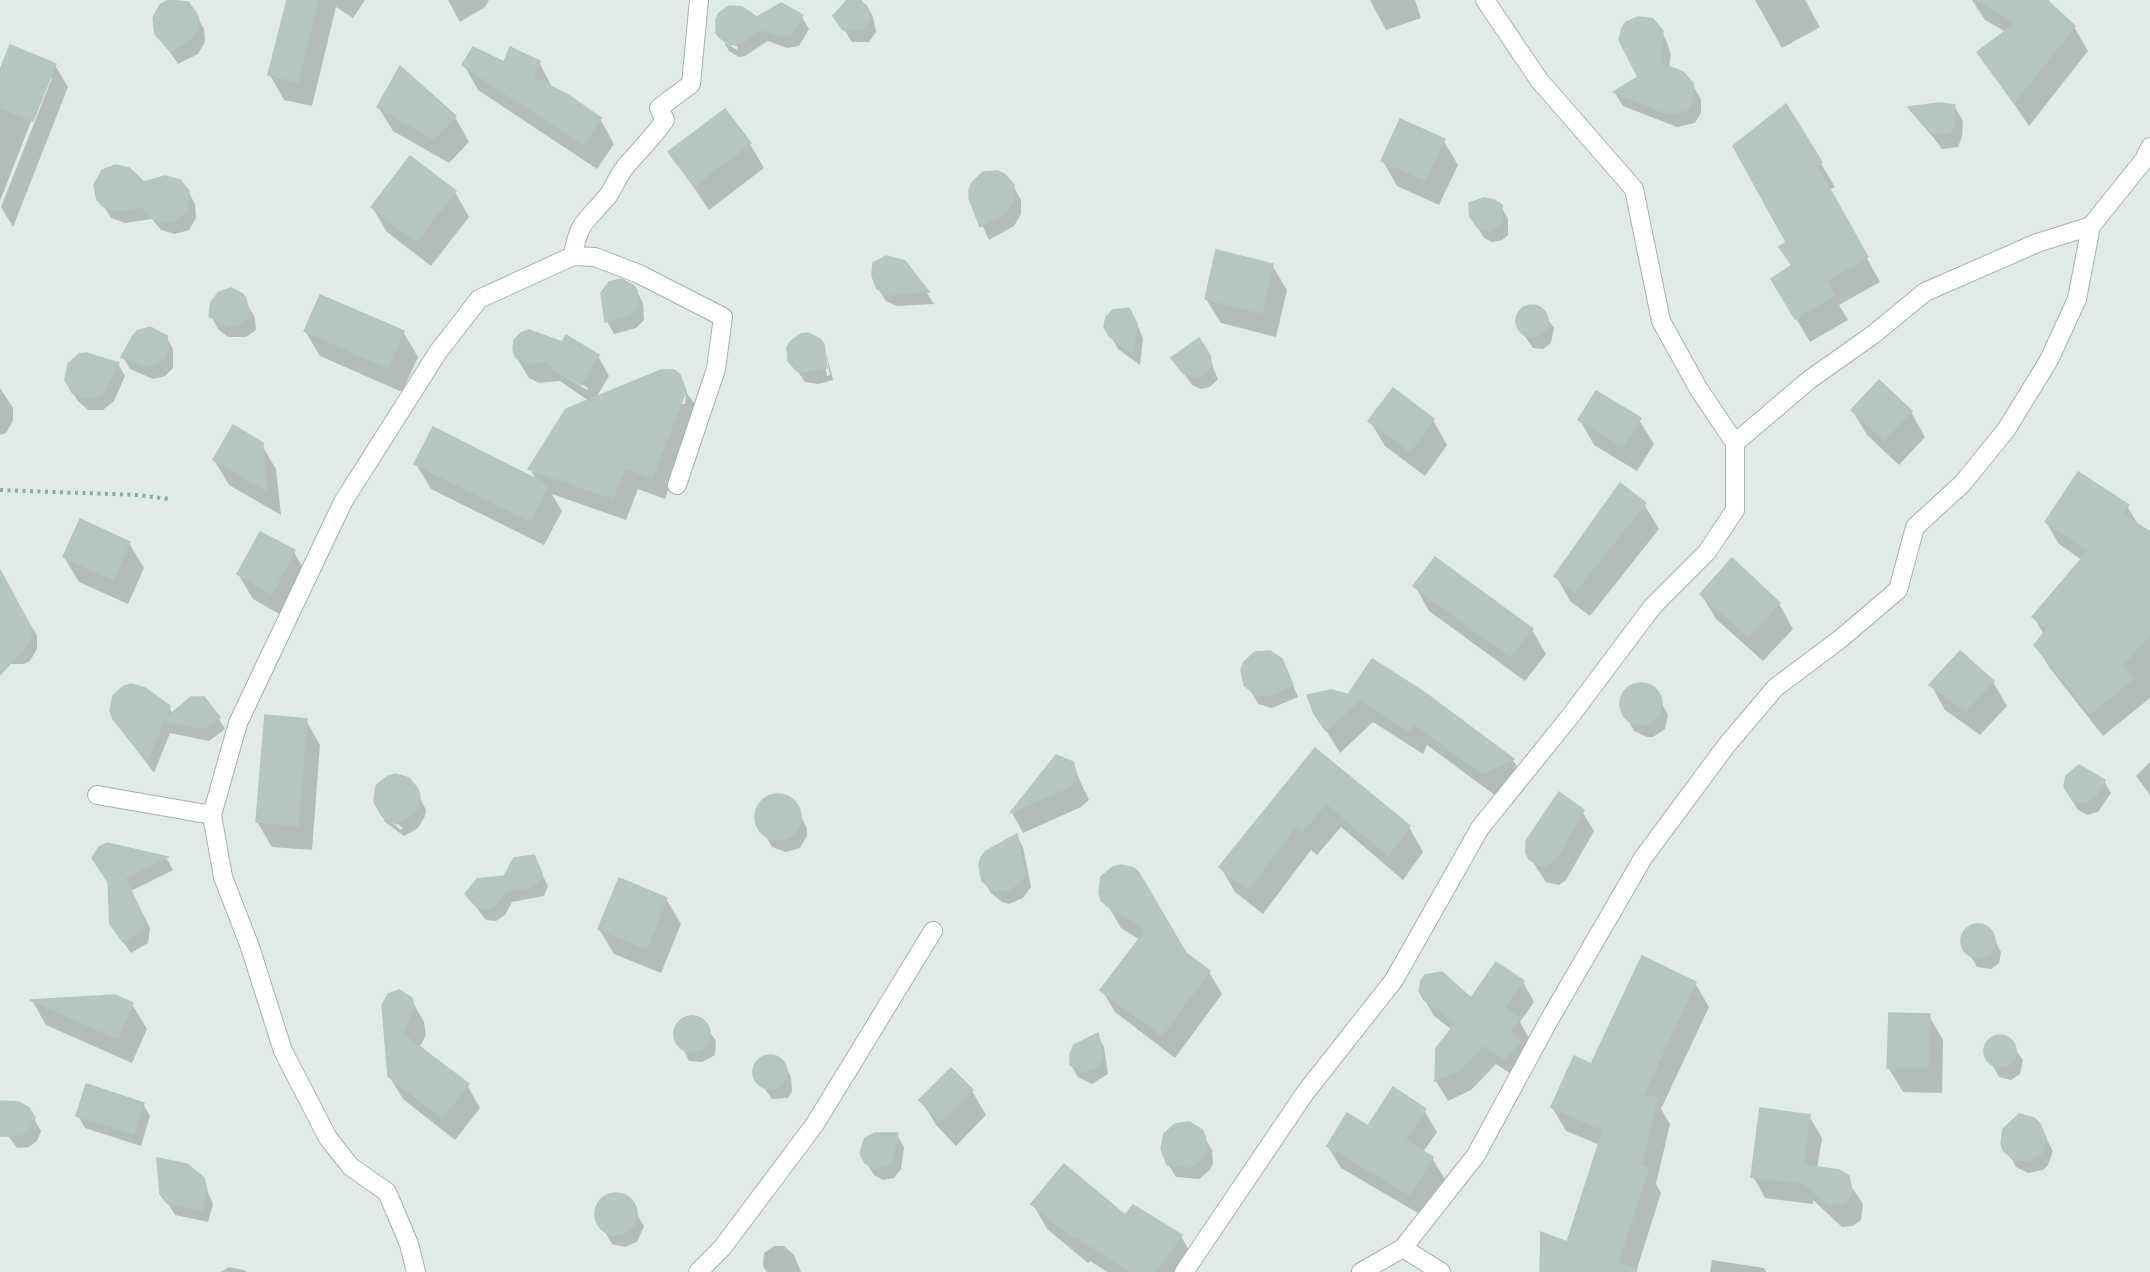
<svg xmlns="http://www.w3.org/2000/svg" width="2150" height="1272" font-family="'Archivo Narrow',sans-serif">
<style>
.shadow{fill:#0003;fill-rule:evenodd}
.building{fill:#b5c6c1;stroke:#b3c5c0;stroke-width:1.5}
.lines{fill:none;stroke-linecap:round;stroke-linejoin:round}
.street-casing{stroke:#a3b3b0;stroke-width:20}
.path{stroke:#81afa7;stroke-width:4;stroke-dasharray:3 4.5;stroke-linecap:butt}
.street{stroke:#fff;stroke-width:18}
</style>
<rect width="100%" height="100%" fill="#e0ebe8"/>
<g class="shadow">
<polygon points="288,0 365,0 353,18 336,7 312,106 284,100 270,75"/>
<polygon points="448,0 489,0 485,7 460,22"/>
<polygon points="850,0 866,4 873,17 876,32 869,42 852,42 835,16"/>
<polygon points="1370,0 1415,0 1421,18 1386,30"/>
<polygon points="1755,0 1805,0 1820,27 1782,48"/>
<polygon points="1972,0 2045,0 2074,27 2088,51 2029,126 1979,52 2006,32 1985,20"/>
<polygon points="174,1 192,8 204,29 205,42 198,54 178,64 157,33"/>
<polygon points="802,17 809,29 799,46 787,48 768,41 745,56 739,57 729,51 724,42 737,50 738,47 722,40 718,32 757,19"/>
<polygon points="1646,18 1658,26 1666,40 1671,54 1669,68 1692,84 1701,99 1701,113 1695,123 1677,127 1623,106 1615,93 1640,77 1622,47 1621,34 1626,22"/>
<polygon points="539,62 553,89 600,119 614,144 597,169 478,90 464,65"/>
<polygon points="55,65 68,87 13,227 1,207 52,78 48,78 0,201 0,74"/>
<polygon points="1786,106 1835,187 1829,190 1880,282 1839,305 1848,320 1810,342 1773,280 1792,267 1781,247 1788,242"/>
<polygon points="1954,106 1963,121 1962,137 1958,147 1942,149 1911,108"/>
<polygon points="378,107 455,117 469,142 449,163 393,131"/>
<polygon points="724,111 750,144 764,168 709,210 670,152"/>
<polygon points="1443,140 1458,165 1439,205 1397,186 1383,161"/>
<polygon points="143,183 188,191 195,204 196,218 189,230 175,234 161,230 152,219 125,223 111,218 96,192"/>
<polygon points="1013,186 1021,200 1021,214 1014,226 989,240 970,198"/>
<polygon points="455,192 469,217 431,266 387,232 372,207"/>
<polygon points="1501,206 1508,219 1508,235 1502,240 1492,242 1484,238 1472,217"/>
<polygon points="904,262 927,293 934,304 897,306 886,301 878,288"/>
<polygon points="1272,265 1287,290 1276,337 1221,323 1206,299"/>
<polygon points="636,290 643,303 644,320 636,328 614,334 607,321"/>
<polygon points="242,295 255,318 256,330 246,337 228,337 218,329 211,316"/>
<polygon points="1530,306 1539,307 1554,328 1551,343 1543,349 1533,348 1519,328 1519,314"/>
<polygon points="1136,322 1143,338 1140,365 1118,349 1106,327"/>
<polygon points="305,331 403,332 418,357 402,392 320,356"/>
<polygon points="166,337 173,349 173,368 165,376 153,379 130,369 123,357"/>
<polygon points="822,345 827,376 830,375 826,352 833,380 818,384 805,382 790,360"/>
<polygon points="93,355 118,364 125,376 114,401 103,410 88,410 77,400 70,387 80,356"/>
<path d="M598,356L609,376L596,398L673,372L697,408L665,499L638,489L626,520L552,494L562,511L544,545L431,489L416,464L537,481L530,469L589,401L560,381L539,383L529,378L517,358ZM553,366L588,388L587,390L553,369ZM683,392H686L685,404H682Z"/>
<polygon points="1208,356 1218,379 1210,387 1200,389 1192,385 1173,358"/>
<polygon points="1879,382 1911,412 1925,437 1899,465 1867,435 1852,410"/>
<polygon points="0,388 13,408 13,421 6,433 0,435"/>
<polygon points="1433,420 1447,445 1425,476 1385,446 1370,421"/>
<polygon points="1580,420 1639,420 1654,444 1637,471 1594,445"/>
<polygon points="261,444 276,469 281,515 229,485 214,460"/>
<polygon points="1644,504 1659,529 1590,616 1570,601 1556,576"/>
<polygon points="2127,506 2139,526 2150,534 2150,698 2103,736 2049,667 2036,645 2044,635 2034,617 2082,560 2059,544 2046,522"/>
<polygon points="129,543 144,568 128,604 79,582 64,557"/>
<polygon points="294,552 308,577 286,618 253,599 238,574"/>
<polygon points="1415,586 1532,630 1546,654 1525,681 1429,611"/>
<polygon points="1701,594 1779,604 1793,629 1763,661 1716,619"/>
<polygon points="14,609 25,616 37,635 37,649 30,661 24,664 9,664 0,657 0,611"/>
<polygon points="1285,666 1298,697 1272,708 1258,704 1243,677"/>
<polygon points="1993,682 2007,706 1980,735 1945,710 1931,685"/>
<polygon points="1637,684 1655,690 1668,715 1665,729 1653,737 1647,737 1634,731 1621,707 1626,690"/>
<polygon points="1351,693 1423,693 1513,760 1526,782 1496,796 1427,745 1423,754 1373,722 1340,753 1316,714 1353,698"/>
<polygon points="169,707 173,714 218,717 225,729 209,741 170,733 154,773 114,718"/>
<polygon points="306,720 320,745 312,850 272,847 257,822"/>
<polygon points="1315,751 1409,827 1423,852 1403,880 1341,827 1317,855 1311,850 1263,914 1235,892 1221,868"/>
<polygon points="1057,757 1072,764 1089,800 1081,807 1023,833 1012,813"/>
<polygon points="2150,762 2150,795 2136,776"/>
<polygon points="2104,781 2111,793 2098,812 2087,815 2077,809 2066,787"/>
<polygon points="413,784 426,810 425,816 418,828 404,836 385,822 382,815 401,830 403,828 381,811"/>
<polygon points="776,796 795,803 807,829 807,836 800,848 786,852 772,847 757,821 756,814 764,801"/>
<polygon points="1582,811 1594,831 1566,880 1559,885 1546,882 1527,853"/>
<polygon points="1017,836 1023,847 1031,887 1023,898 1009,904 1002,902 991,893 983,880"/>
<polygon points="112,845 167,859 173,870 131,891 150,928 148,943 131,953 114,929 110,884"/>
<polygon points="540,870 548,886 544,896 512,902 505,915 496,921 486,920 466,894 504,878"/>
<polygon points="1100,892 1209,972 1222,994 1175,1058 1115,1012 1102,990 1140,940 1121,928"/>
<polygon points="666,899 681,924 661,973 614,954 599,929"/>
<polygon points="1979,925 1989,929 2001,952 1999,963 1991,969 1977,967 1962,941 1966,932"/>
<polygon points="1523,982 1534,1002 1520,1022 1530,1040 1517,1078 1496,1064 1471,1090 1448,1101 1436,1081 1438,1049 1452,1030 1434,1016 1422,995 1471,1000"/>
<polygon points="1695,983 1709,1007 1661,1109 1670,1124 1656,1184 1661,1193 1636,1272 1544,1272 1568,1244 1600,1145 1566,1131 1552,1107 1592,1066"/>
<polygon points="115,996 132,1004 147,1029 132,1063 46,1025 33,1002"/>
<polygon points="411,999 424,1022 426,1035 419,1048 467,1085 480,1108 455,1140 403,1099 389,1076"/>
<polygon points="1929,1016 1943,1040 1942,1093 1903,1092 1888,1067"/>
<polygon points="694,1018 703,1022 716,1041 715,1055 702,1062 689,1061 676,1035 683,1020"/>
<polygon points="1097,1035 1104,1047 1108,1074 1092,1084 1078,1077 1071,1065"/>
<polygon points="1994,1037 2007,1038 2023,1060 2020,1074 2011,1080 1999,1077 1984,1050"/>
<polygon points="771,1057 784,1064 791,1077 792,1091 788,1098 772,1099 755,1075 755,1065"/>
<polygon points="972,1091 986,1115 956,1146 936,1125 921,1100"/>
<polygon points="143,1104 150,1116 141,1146 85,1128 78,1116"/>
<polygon points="1424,1110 1437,1132 1423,1152 1432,1158 1445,1179 1423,1216 1341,1168 1328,1147 1368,1128"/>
<polygon points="1809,1116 1822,1138 1817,1169 1843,1174 1863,1204 1861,1220 1853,1226 1842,1227 1813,1200 1813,1204 1765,1198 1753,1176"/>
<polygon points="0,1117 34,1119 41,1131 37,1141 29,1147 17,1148 0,1124"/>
<polygon points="2039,1125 2053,1151 2048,1165 2043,1170 2028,1173 2016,1167 2009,1154"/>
<polygon points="897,1135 904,1147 901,1169 894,1178 883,1180 874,1175 866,1162"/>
<polygon points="1204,1137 1212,1150 1213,1163 1210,1170 1199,1179 1176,1177 1168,1164"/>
<polygon points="202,1179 213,1204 208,1222 175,1215 162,1193"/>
<polygon points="616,1195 628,1199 644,1226 637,1242 625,1247 612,1244 597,1219 596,1210 601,1202"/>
<polygon points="1033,1204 1125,1217 1181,1236 1195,1261 1187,1272 1107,1272 1090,1261 1088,1263 1047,1229"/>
<polygon points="774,1246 784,1246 794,1255 801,1272 767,1272 763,1266 764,1253"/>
<polygon points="1712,1260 1764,1268 1766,1272 1710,1272"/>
<polygon points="229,1267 244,1270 247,1272 221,1272"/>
</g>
<g class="building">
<polygon points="168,0 188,2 197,14 199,21 198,28 191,40 170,51 155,34 153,18 160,5"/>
<polygon points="287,0 318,0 298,82 268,75"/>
<polygon points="847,0 861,1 868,10 870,19 862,30 843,30 833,16"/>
<polygon points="1976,0 2047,0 2075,26 2014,103 1977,52 2016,23"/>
<polygon points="781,3 803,15 792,34 779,36 760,29 744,42 731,45 720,38 716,33 716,20 718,14 729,6 742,7 757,17"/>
<polygon points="1638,17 1653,19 1663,31 1660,63 1683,72 1693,83 1693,99 1687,110 1668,114 1613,92 1638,77 1619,40 1622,28 1626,22"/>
<polygon points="10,45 56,64 33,121 0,108 0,70"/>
<polygon points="473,47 504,62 510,47 540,61 533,77 568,95 601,118 583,145 462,65"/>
<polygon points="400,66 456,116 434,139 377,107"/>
<polygon points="1939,103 1955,105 1955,122 1950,133 1932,135 1908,107"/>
<polygon points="1786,104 1822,162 1817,166 1868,257 1827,281 1835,295 1795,319 1771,279 1792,265 1779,247 1786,242 1733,146"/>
<polygon points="725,109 751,143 694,186 668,152"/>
<polygon points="1400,119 1445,139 1425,180 1381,161"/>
<polygon points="410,156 456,191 416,242 371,207"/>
<polygon points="115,165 129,168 144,182 165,176 180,180 189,191 187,212 175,221 167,223 152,218 143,207 117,211 103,206 97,200 94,185 102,170"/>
<polygon points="997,171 1004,174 1014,185 1014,200 1007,212 980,227 969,198 969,190 972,183 983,172"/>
<polygon points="1484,198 1494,200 1502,205 1502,222 1490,231 1479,229 1470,217 1469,203"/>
<polygon points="1216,250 1273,264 1262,313 1205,299"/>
<polygon points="886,256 905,261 929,292 889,295 877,289 872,276 873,263"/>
<polygon points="621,279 633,285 637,290 638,307 629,316 605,322 601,293 609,282"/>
<polygon points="231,288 243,294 246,299 250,317 239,325 227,327 209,316 211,302 219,292"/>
<polygon points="320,295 404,331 388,368 304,331"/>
<circle cx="1532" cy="321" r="16"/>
<polygon points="1129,308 1137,324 1133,354 1109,336 1104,327 1106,317 1113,310"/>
<polygon points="150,327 167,336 168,349 163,360 146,367 121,357 133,336 137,331"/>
<polygon points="529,330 562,342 566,335 599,355 581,385 548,365 550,361 527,364 516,358 513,350 514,340 521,333"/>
<polygon points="808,333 820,339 824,344 827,368 804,372 797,371 788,361 787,347 791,341 801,334"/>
<polygon points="1199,338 1210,355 1212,366 1203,375 1192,377 1183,373 1171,358"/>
<polygon points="86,353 119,363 103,394 88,399 73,394 65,380 68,364 79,354"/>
<polygon points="661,370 674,370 680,375 686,391 652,478 625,468 613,499 528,469 566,409"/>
<polygon points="1879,380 1912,411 1884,441 1851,410"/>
<polygon points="1393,388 1434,419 1410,452 1368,421"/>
<polygon points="1596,391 1641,418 1622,447 1578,420"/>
<polygon points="233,425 263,443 267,491 213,460"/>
<polygon points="433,427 548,485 530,521 414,464"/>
<polygon points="2078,472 2129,505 2123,514 2150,532 2150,635 2122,666 2133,679 2090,714 2034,645 2047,629 2032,617 2088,551 2045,522"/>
<polygon points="1620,483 1646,503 1575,592 1554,576"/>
<polygon points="80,519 130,542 113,580 63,557"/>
<polygon points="260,532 295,550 272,594 237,574"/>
<polygon points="1435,557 1533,629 1510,657 1413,586"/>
<polygon points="1732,558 1780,603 1748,637 1700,594"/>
<polygon points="0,570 32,629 29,643 0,675"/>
<polygon points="1270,651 1282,659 1293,685 1272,695 1257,696 1244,685 1241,670 1244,662 1255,652"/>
<polygon points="1960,651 1994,681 1966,711 1929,685"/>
<polygon points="1372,659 1424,692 1514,759 1482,774 1414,724 1410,732 1360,700 1326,731 1314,714 1307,695 1331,690 1354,696 1349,693"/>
<circle cx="1641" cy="704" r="21"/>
<polygon points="131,684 145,688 170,706 165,719 191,697 204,697 220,717 202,729 164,721 147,762 113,719 110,711 113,696 124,686"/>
<polygon points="265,715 307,719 298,826 256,822"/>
<polygon points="1315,748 1410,826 1388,856 1326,803 1303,831 1296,826 1248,890 1219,867"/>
<polygon points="1056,755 1073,762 1078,779 1069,787 1010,813"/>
<polygon points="2079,765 2105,780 2096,796 2086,803 2073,801 2064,787 2066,776"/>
<polygon points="395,774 409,778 418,789 420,796 417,810 396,824 382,816 374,802 376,786 388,776"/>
<polygon points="1559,792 1584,810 1558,856 1547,866 1539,865 1529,859 1526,853 1526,841"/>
<circle cx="778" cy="817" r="23"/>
<polygon points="1017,834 1025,874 1021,881 1009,890 994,890 982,881 979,865 981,857 986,851"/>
<polygon points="107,843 168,857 125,878 145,920 141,931 123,942 110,924 108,882 92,858 99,847"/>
<polygon points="534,855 542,873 537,884 528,888 506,890 498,903 488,909 478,908 465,894 477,879 504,876 514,858"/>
<polygon points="1120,865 1134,868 1139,873 1186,953 1210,971 1162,1036 1100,990 1146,930 1107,906 1101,900 1099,892 1101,877 1113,867"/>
<polygon points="619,878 667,898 647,949 598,929"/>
<circle cx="1978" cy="941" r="17"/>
<polygon points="1642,956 1696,982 1643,1096 1657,1098 1642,1165 1649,1168 1618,1262 1637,1269 1636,1272 1540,1272 1541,1232 1567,1242 1603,1130 1551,1107 1574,1056 1591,1064"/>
<polygon points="1496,962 1524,981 1504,1008 1520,1018 1510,1032 1520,1041 1505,1059 1484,1045 1460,1070 1435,1081 1436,1048 1456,1023 1424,1000 1419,991 1421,981 1425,975 1442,972 1471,998"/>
<polygon points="399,990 412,998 414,1007 403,1034 469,1084 442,1118 388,1076 382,1005 388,994"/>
<polygon points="115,995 133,1003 118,1039 30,1000"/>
<polygon points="1889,1013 1930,1014 1928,1068 1887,1068"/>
<circle cx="692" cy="1034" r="18"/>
<polygon points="1098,1033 1103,1055 1099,1066 1084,1072 1070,1065 1070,1054 1074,1045"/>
<circle cx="2000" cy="1051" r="16"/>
<circle cx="770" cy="1072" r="17"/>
<polygon points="951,1068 973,1090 941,1122 919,1100"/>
<polygon points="86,1084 144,1103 134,1134 76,1116"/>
<polygon points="1393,1087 1426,1109 1405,1140 1433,1157 1410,1195 1327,1146 1347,1113 1368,1126"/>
<polygon points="0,1101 19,1102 29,1108 35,1118 27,1132 17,1136 0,1136"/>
<polygon points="1760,1108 1810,1115 1803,1165 1839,1170 1849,1176 1852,1193 1845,1203 1828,1205 1801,1181 1801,1183 1751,1177"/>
<polygon points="2019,1114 2034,1118 2040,1124 2046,1138 2042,1153 2028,1161 2014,1160 2003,1150 2001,1143 2003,1129"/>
<polygon points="1189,1122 1202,1130 1205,1136 1207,1150 1204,1157 1192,1167 1167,1165 1161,1149 1164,1134 1175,1124"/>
<polygon points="875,1133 898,1133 892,1162 887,1166 875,1168 865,1163 860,1153 865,1138"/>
<polygon points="157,1158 187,1164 204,1178 207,1190 202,1210 167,1203 160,1194"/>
<polygon points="1064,1164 1125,1215 1133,1205 1182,1235 1156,1272 1130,1272 1076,1237 1074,1239 1031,1204"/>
<circle cx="616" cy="1214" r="21"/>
</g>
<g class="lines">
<g class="street-casing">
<g id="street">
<polyline points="1485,0 1539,80 1634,189 1661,321 1698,388 1735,443"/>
<path d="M573,256C578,222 586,222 607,197C614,188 618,175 626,166C640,150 653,137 665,120L659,108L691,84L699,0"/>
<polyline points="97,795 212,815"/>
<polyline points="1403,1248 1441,1272"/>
<polyline points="416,1272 409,1244 387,1192 351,1167 328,1138 283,1051 250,947 223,877 212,815 238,723 343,502 438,352 479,299 573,256 595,257 639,274 723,317 716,369 677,485"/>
<polyline points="698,1272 722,1248 815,1124 933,931"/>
<polyline points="1184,1272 1305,1093 1394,980 1480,828 1572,714 1653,606 1707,552 1735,510 1735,443 1809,380 1874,334 1925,292 2037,243 2091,226"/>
<polyline points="1361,1272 1403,1248 1476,1155 1548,1022 1643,858 1726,746 1775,688 1839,640 1898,590 1915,527 1962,484 2006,430 2049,360 2077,299 2091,226 2144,160 2150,147"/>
</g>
</g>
<polyline class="path" points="0,490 138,495 169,499"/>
<use href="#street" class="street"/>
</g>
</svg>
